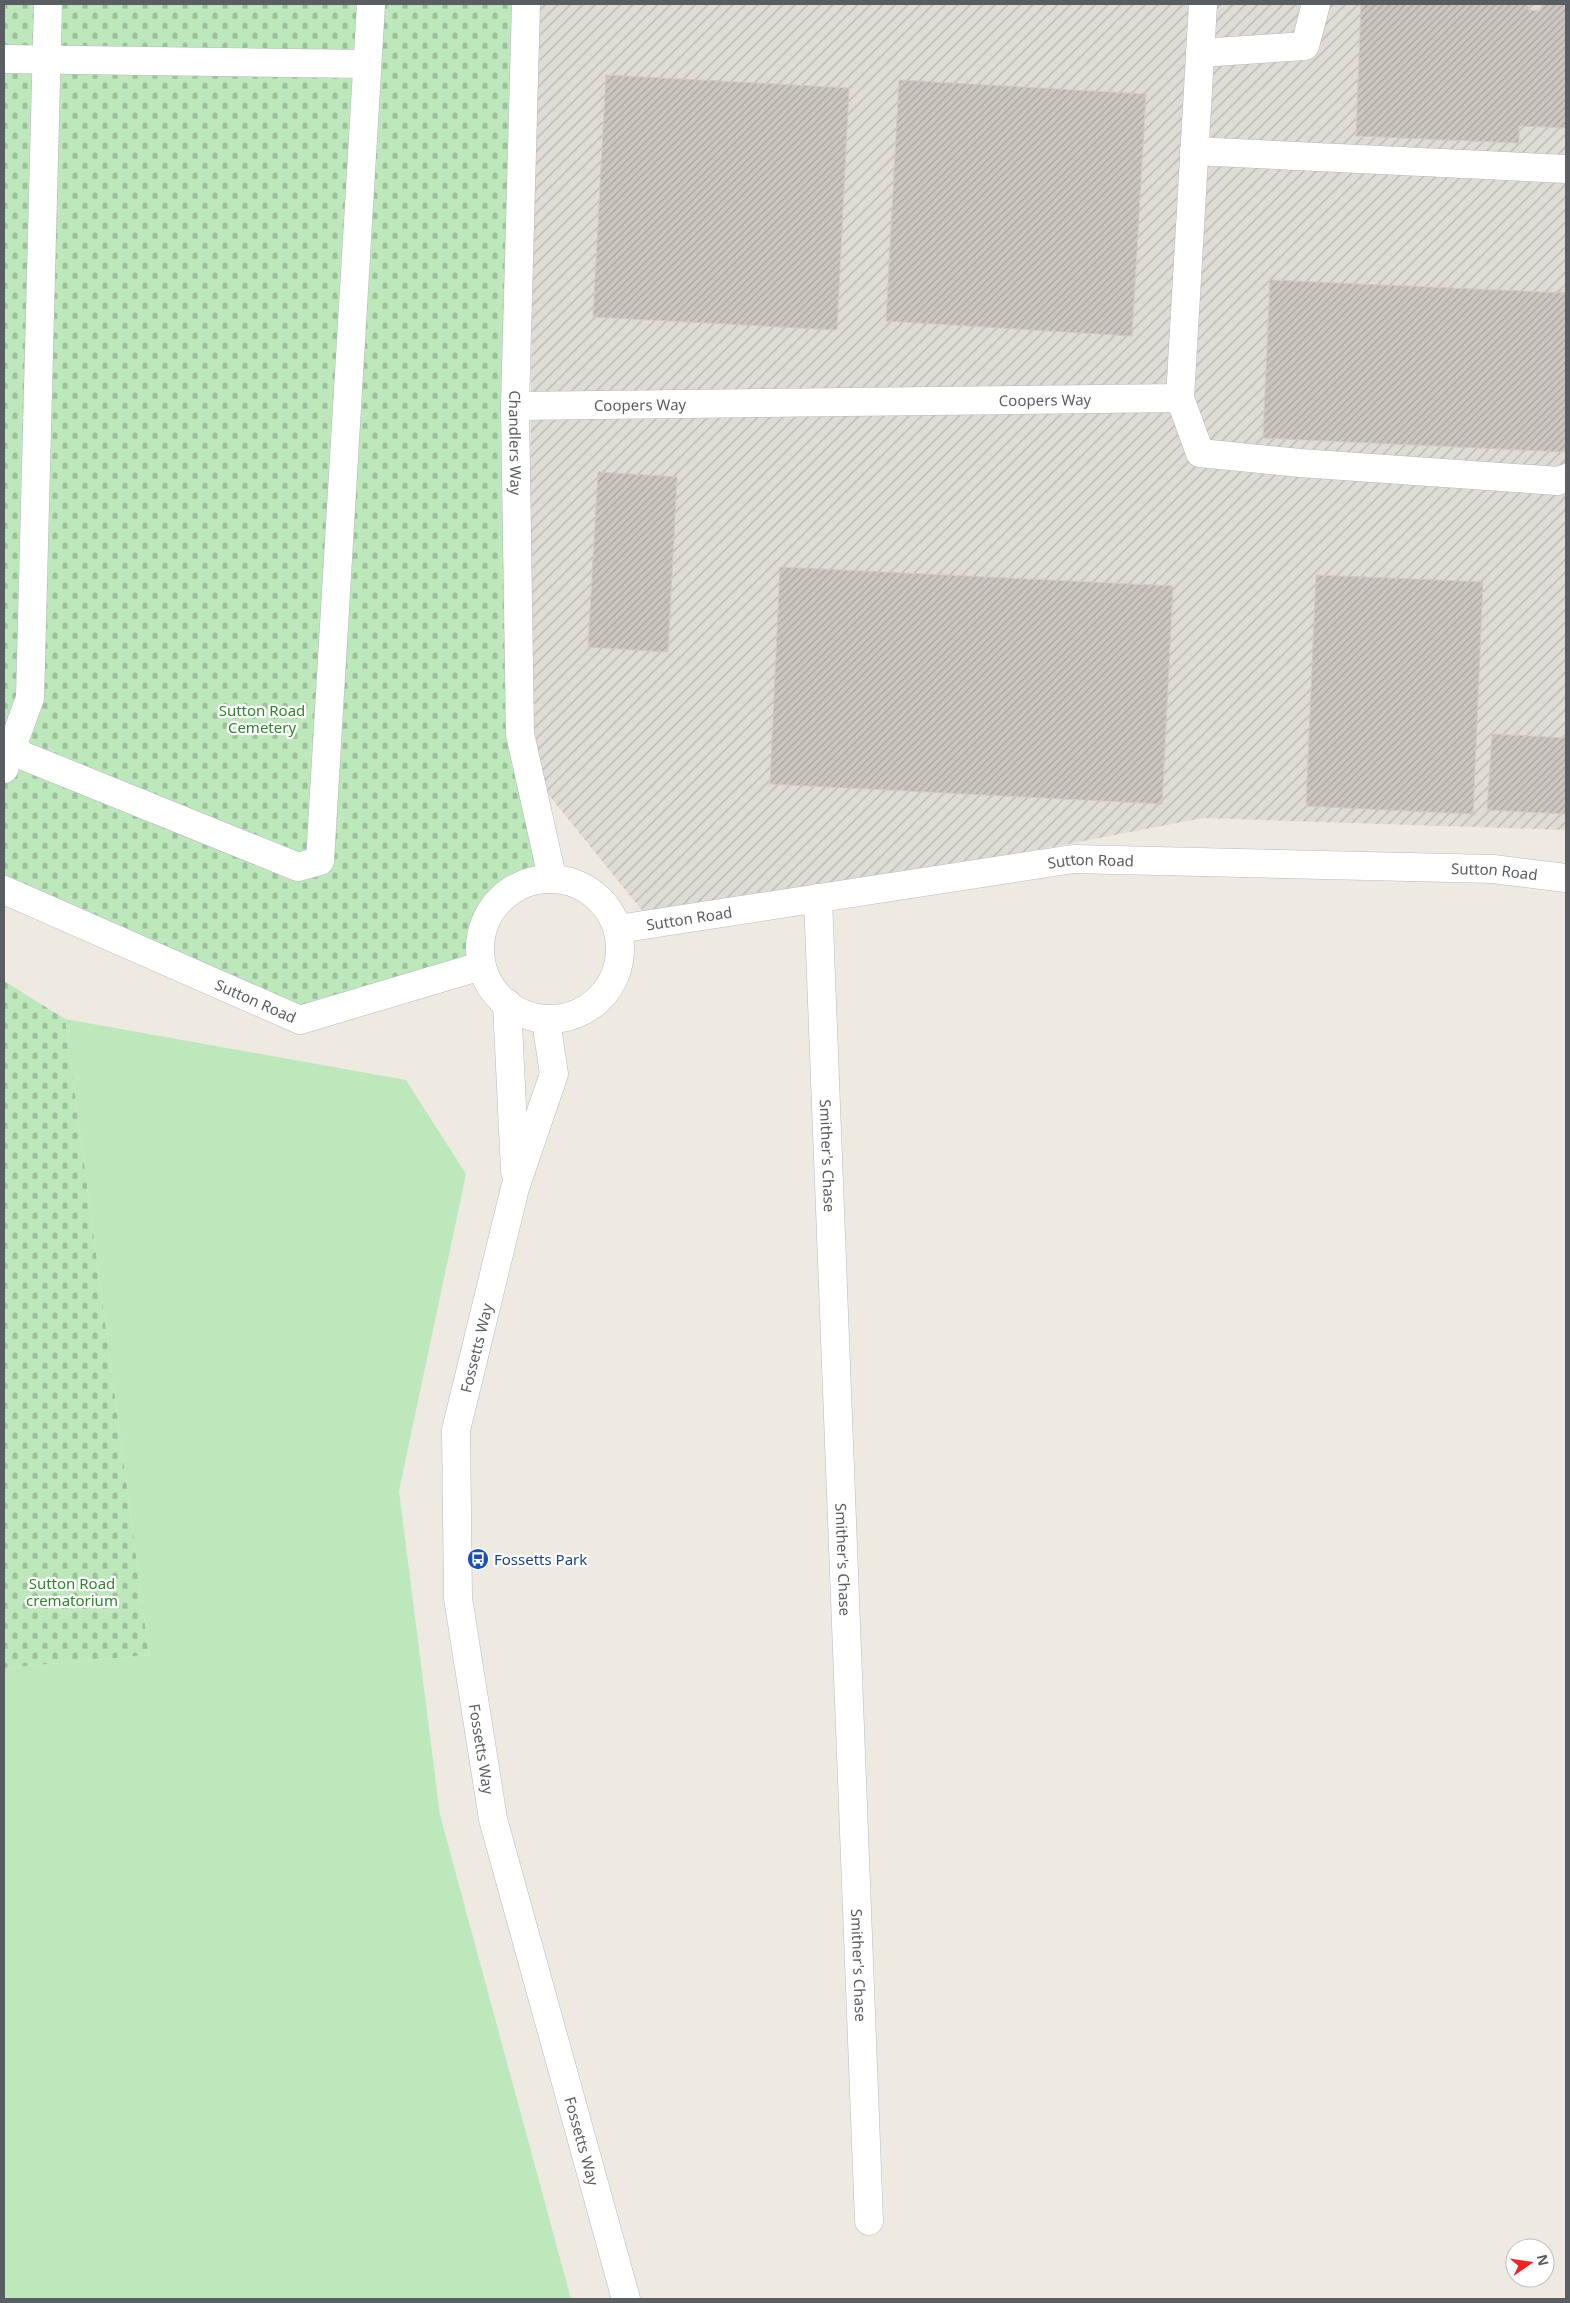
<svg xmlns="http://www.w3.org/2000/svg" width="1570" height="2303" font-family="'Noto Sans',sans-serif">
<style>
.industrial{fill:url(#industrial-furrows)}
.green{fill:#bde8bb}
.cemetery{fill:url(#cemetery-stones)}
.building{fill:url(#building-hatch);stroke:#d3cbbf}
.lines{fill:none;stroke-linecap:round;stroke-linejoin:round}
.minor-casing{stroke:#b6babf;stroke-width:29}
.minor{stroke:#fff;stroke-width:28}
.labels{text-anchor:middle;dominant-baseline:central;stroke-width:4.5;stroke-linejoin:round;paint-order:stroke}
.street-label{font-size:15px;fill:#595e63;stroke:#fff}
.park-label{font-size:15px;fill:#2f862e;stroke:#fff}
.transit-label{font-size:15px;fill:#164399;stroke:#fff;text-anchor:start}
</style>
<defs>
<pattern id="industrial-furrows" width="10" height="10" patternUnits="userSpaceOnUse" patternTransform="scale(1.25)"><rect width="10" height="10" fill="#dedcd5"/><path d="M-1 1l2-2M0 10L10 0M9 11l2-2" fill="none" stroke="#b7b6b0"/></pattern>
<pattern id="cemetery-stones" width="16" height="16" patternUnits="userSpaceOnUse" patternTransform="scale(1.25)"><rect width="16" height="16" fill="#bde8bb"/><path d="M2 7V4a2 2 0 0 1 4 0v3zM10 15v-3a2 2 0 0 1 4 0v3z" fill="#9dbf9c"/></pattern>
<pattern id="building-hatch" width="6" height="6" patternUnits="userSpaceOnUse" patternTransform="scale(1.25)"><rect width="6" height="6" fill="#cbc6c0"/><path d="M-1 1l2-2M0 6l6-6M5 7l2-2" fill="none" stroke="#a8a4a0"/></pattern>
</defs>
<rect width="100%" height="100%" fill="#eeeae1"/>
<polygon class="industrial" points="535,4 1566,4 1566,830 1203,818 653,924 527,768"/>
<polygon class="green" points="65,1019 406,1080 466,1174 399,1491 440,1815 571,2299 4,2299 4,1668 149,1655"/>
<g class="cemetery">
<polygon points="4,4 526,4 520,734 552,877 509,890 483,924 481,966 300,1020 4,890"/>
<polygon points="4,981 65,1019 149,1655 4,1668"/>
</g>
<g class="building">
<polygon points="1361,4 1528,4 1528,10 1541,11 1542,4 1566,4 1566,128 1519,126 1519,143 1356,136"/>
<polygon points="606,75 849,88 837,330 593,317"/>
<polygon points="899,80 1146,94 1132,336 886,321"/>
<polygon points="1270,280 1566,293 1566,452 1263,438"/>
<polygon points="598,472 677,477 668,652 588,647"/>
<polygon points="780,567 1173,586 1162,804 770,784"/>
<polygon points="1316,575 1483,582 1473,814 1306,806"/>
<polygon points="1492,734 1566,738 1566,814 1487,810"/>
</g>
<g class="lines">
<g class="minor-casing">
<g id="minor">
<path id="s1" d="M526,4L515,406L520,734L552,877"/>
<polyline points="1200,53 1305,46 1316,4"/>
<polyline points="4,59 367,64"/>
<polyline points="1194,151 1566,169"/>
<polyline points="1180,398 1200,453 1300,463 1558,481 1566,478"/>
<path id="s2" d="M515,406L1180,398L1203,4"/>
<polyline points="4,748 298,867 320,861 371,4"/>
<polyline points="4,769 30,698 48,4"/>
<circle cx="550" cy="949" r="70"/>
<path id="s3" d="M4,890L300,1020L481,966"/>
<path id="s4" d="M818,898L869,2221"/>
<path id="s5" d="M618,929L1073,859L1493,869L1566,878"/>
<polyline points="507,1003 515,1171"/>
<path id="s6" d="M546,1021L554,1074L515,1188L456,1430L458,1598L493,1819L626,2299"/>
</g>
</g>
<use href="#minor" class="minor"/>
</g>
<defs>
<g id="bus-disc" transform="scale(1.125)"><circle r="9.5" fill="#1a4fb4" stroke="#fff"/><path d="M-5-6H5V4H4V6H2V4H-2V6H-4V4H-5ZM-3.5-4V0h7V-4ZM-3.5 1.2v1.5H-2V1.2ZM2 1.2v1.5H3.5V1.2Z" fill="#fff"/></g>
</defs>
<g fill-rule="evenodd">
<use href="#bus-disc" x="478" y="1559"/>
</g>
<g class="labels">
<g class="street-label">
<text stroke="none"><textPath href="#s2" startOffset="530">Coopers Way</textPath></text>
<text stroke="none"><textPath href="#s2" startOffset="125">Coopers Way</textPath></text>
<text stroke="none"><textPath href="#s1" startOffset="439">Chandlers Way</textPath></text>
<text stroke="none"><textPath href="#s5" startOffset="478">Sutton Road</textPath></text>
<text stroke="none"><textPath href="#s5" startOffset="882">Sutton Road</textPath></text>
<text stroke="none"><textPath href="#s5" startOffset="72">Sutton Road</textPath></text>
<text stroke="none"><textPath href="#s3" startOffset="275">Sutton Road</textPath></text>
<text stroke="none"><textPath href="#s4" startOffset="258">Smither's Chase</textPath></text>
<text transform="translate(476 1348) rotate(-76)">Fossetts Way</text>
<text stroke="none"><textPath href="#s4" startOffset="662">Smither's Chase</textPath></text>
<text stroke="none"><textPath href="#s6" startOffset="744">Fossetts Way</textPath></text>
<text stroke="none"><textPath href="#s4" startOffset="1068">Smither's Chase</textPath></text>
<text stroke="none"><textPath href="#s6" startOffset="1149">Fossetts Way</textPath></text>
</g>
<g class="park-label">
<text x="262" y="710">Sutton Road<tspan x="262" dy="17">Cemetery</tspan></text>
<text x="72" y="1583">Sutton Road<tspan x="72" dy="17">crematorium</tspan></text>
</g>
<g class="transit-label">
<text x="494" y="1559">Fossetts Park</text>
</g>
</g>
<rect width="1570" height="2303" fill="none" stroke="#595e63" stroke-width="10"/>
<g transform="translate(1530 2263) rotate(77)"><circle r="24" fill="#ffffff" stroke="#bdbfc1"/>
<path d="M0-4L9 19L0 12L-9 19Z" fill="#f6221f"/>
<text y="-8" font-size="14" font-weight="bold" text-anchor="middle" fill="#595e63">N</text>
</g>
</svg>
